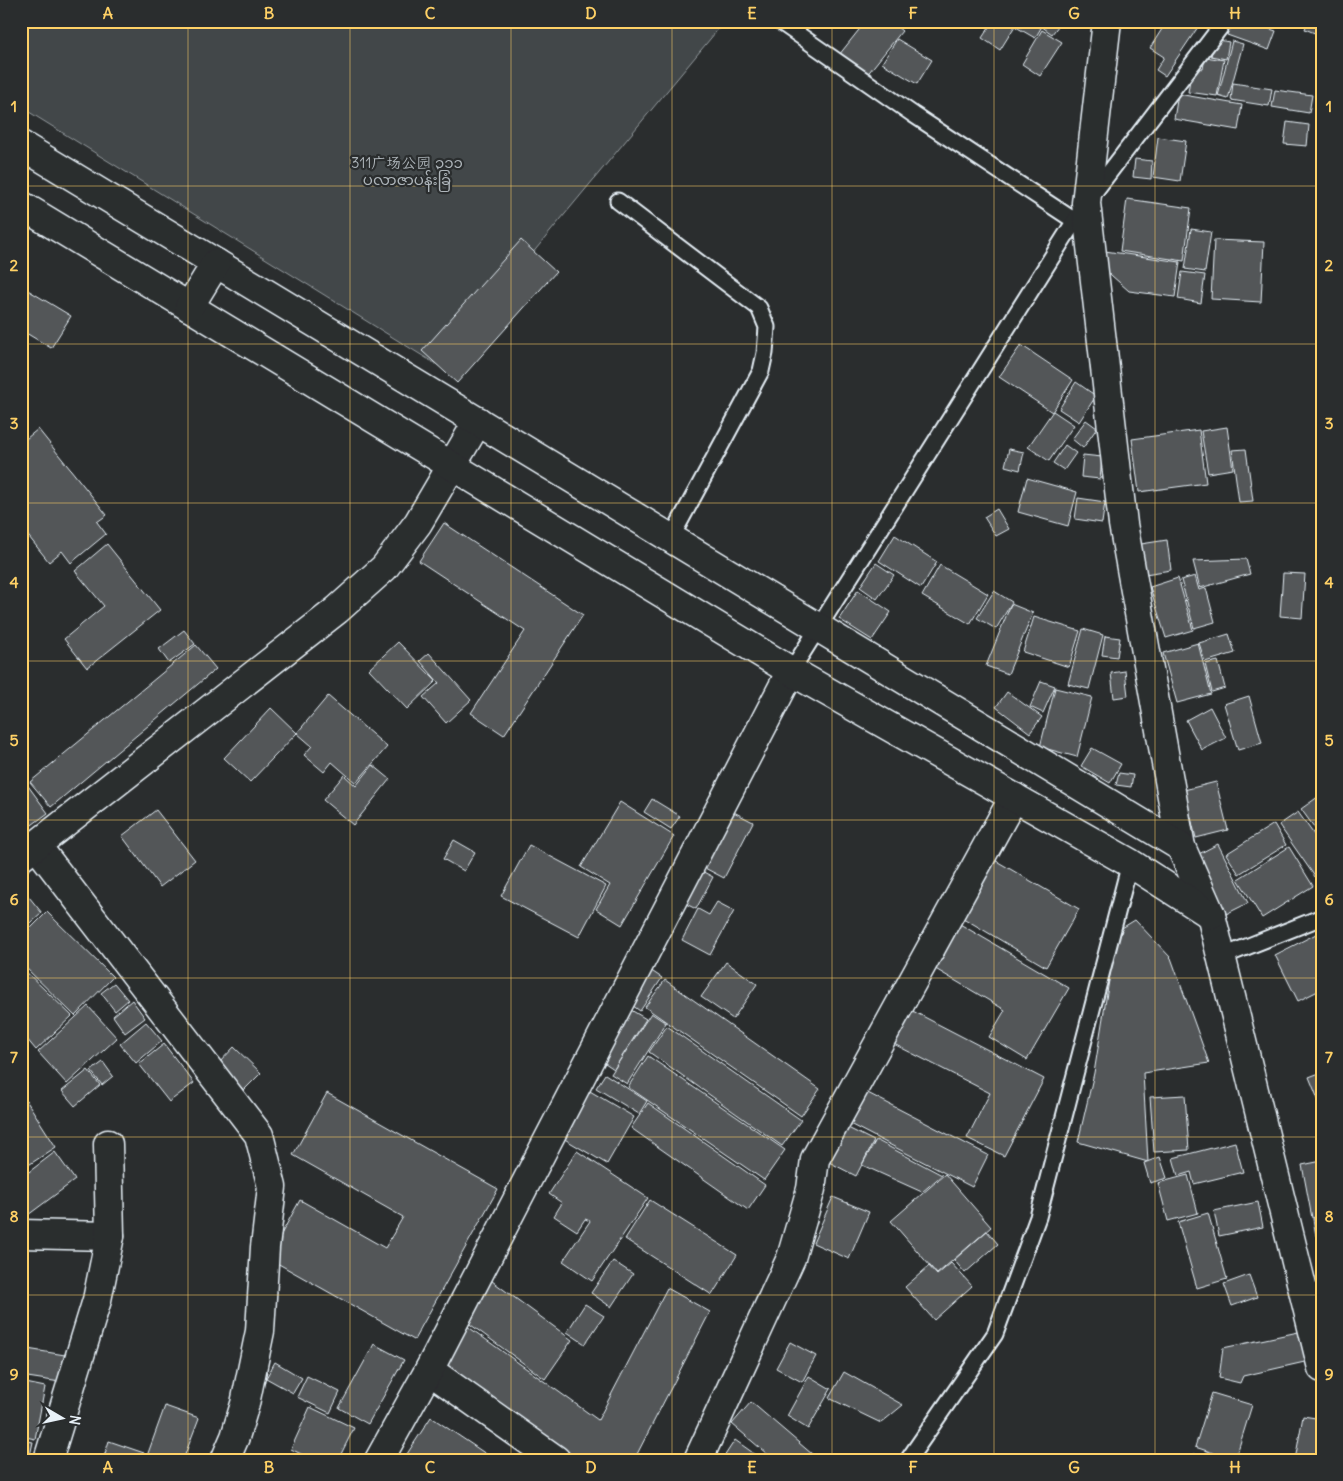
<svg xmlns="http://www.w3.org/2000/svg" width="1343" height="1481" font-family="Delius,'LXGW WenKai TC','Noto Sans Myanmar',sans-serif">
<style>
.park{fill:#424648;stroke:#959ca0}
.building{fill:#535759;stroke:#e8f1f8}
.lines{fill:none;stroke-linecap:round;stroke-linejoin:round}
.service-casing{stroke:#e8f1f8;stroke-width:19}
.minor-casing{stroke:#e8f1f8;stroke-width:31}
.secondary-casing{stroke:#e8f1f8;stroke-width:31}
.service{stroke:#2a2d2e;stroke-width:15}
.minor{stroke:#2a2d2e;stroke-width:28}
.secondary{stroke:#2a2d2e;stroke-width:28}
.grid{fill:none;stroke:#ffd166;stroke-width:1;stroke-opacity:0.55}
.labels{text-anchor:middle;dominant-baseline:central;stroke-width:4.5;stroke-linejoin:round;paint-order:stroke}
.park-label{font-size:15px;fill:#aeb5ba;stroke:#2a2d2e}
.neatline{fill:none;stroke:#ffd166;stroke-width:2}
.grid-label{font-size:16px;text-anchor:middle;font-weight:bold;fill:#ffd166}
</style>
<rect width="100%" height="100%" fill="#2a2d2e"/>
<filter id="ink" filterUnits="userSpaceOnUse"><feTurbulence type="fractalNoise" baseFrequency=".02" numOctaves="2"/><feDisplacementMap in="SourceGraphic" scale="10" xChannelSelector="R" yChannelSelector="G"/><feConvolveMatrix kernelMatrix="1 2 1 2 8 2 1 2 1" color-interpolation-filters="sRGB"/></filter>
<g filter="url(#ink)">
<polygon class="park" points="21,21 725,21 439,366 21,107"/>
<g class="building">
<polygon points="866,21 890,21 902,31 866,76 839,55"/>
<polygon points="993,21 1018,21 1000,50 982,38"/>
<polygon points="1020,21 1030,21 1041,28 1035,38 1016,27"/>
<polygon points="1034,21 1062,21 1052,34"/>
<polygon points="1167,21 1196,21 1200,24 1165,76 1156,70 1164,57 1150,48"/>
<polygon points="1232,21 1247,21 1276,31 1269,50 1227,35"/>
<polygon points="1308,21 1322,21 1322,36 1305,29"/>
<polygon points="1042,30 1062,42 1040,76 1022,64"/>
<polygon points="897,39 932,60 917,84 882,63"/>
<polygon points="1214,39 1229,42 1226,59 1211,56"/>
<polygon points="1232,41 1243,44 1228,99 1218,96"/>
<polygon points="1205,57 1224,60 1217,96 1188,92 1192,67 1203,69"/>
<polygon points="1233,83 1272,89 1269,106 1231,100"/>
<polygon points="1275,90 1312,95 1309,113 1272,107"/>
<polygon points="1178,94 1242,105 1238,130 1174,119"/>
<polygon points="1287,122 1309,125 1307,146 1284,144"/>
<polygon points="1158,137 1186,141 1180,181 1153,177"/>
<polygon points="1135,159 1152,161 1151,179 1133,177"/>
<polygon points="1127,199 1191,208 1184,261 1120,251"/>
<polygon points="1191,229 1211,232 1205,272 1185,269"/>
<polygon points="521,240 556,272 457,383 422,351"/>
<polygon points="1214,240 1264,242 1261,302 1211,299"/>
<polygon points="1105,251 1180,262 1175,297 1129,291 1103,268"/>
<polygon points="1182,272 1205,275 1201,303 1178,299"/>
<polygon points="21,286 71,316 51,348 21,330"/>
<polygon points="1021,345 1073,380 1052,412 999,377"/>
<polygon points="1076,382 1096,396 1079,422 1059,409"/>
<polygon points="1053,411 1074,425 1049,461 1028,447"/>
<polygon points="1086,420 1097,428 1083,448 1072,439"/>
<polygon points="1227,427 1233,469 1208,473 1201,431"/>
<polygon points="38,429 107,515 97,522 106,534 71,563 62,551 49,562 25,532 21,535 21,443"/>
<polygon points="1199,430 1206,483 1139,492 1132,439"/>
<polygon points="1065,445 1076,453 1064,470 1053,463"/>
<polygon points="1009,449 1024,452 1020,470 1005,466"/>
<polygon points="1246,449 1253,501 1239,502 1232,450"/>
<polygon points="1083,455 1102,457 1100,479 1081,477"/>
<polygon points="1027,478 1077,492 1068,526 1018,512"/>
<polygon points="1078,498 1105,502 1102,523 1075,519"/>
<polygon points="997,509 1009,529 996,536 984,517"/>
<polygon points="444,523 583,615 504,735 471,713 525,631 419,561"/>
<polygon points="895,535 937,562 921,588 879,561"/>
<polygon points="1167,540 1171,570 1145,574 1141,544"/>
<polygon points="107,544 160,610 87,668 64,639 104,606 75,571"/>
<polygon points="1246,559 1250,574 1200,588 1193,561"/>
<polygon points="876,563 894,575 877,599 860,587"/>
<polygon points="940,565 988,594 970,624 922,596"/>
<polygon points="1283,573 1305,574 1302,618 1280,616"/>
<polygon points="1195,576 1199,590 1206,588 1215,622 1194,628 1181,580"/>
<polygon points="1178,578 1193,630 1166,638 1150,587"/>
<polygon points="858,590 891,612 872,640 839,619"/>
<polygon points="994,591 1012,602 996,629 977,618"/>
<polygon points="1011,604 1033,613 1008,674 986,666"/>
<polygon points="1034,617 1080,631 1069,667 1023,652"/>
<polygon points="1083,629 1103,635 1089,689 1068,684"/>
<polygon points="184,630 195,644 169,663 159,649"/>
<polygon points="1229,634 1235,653 1205,662 1199,643"/>
<polygon points="1105,636 1120,638 1117,657 1102,655"/>
<polygon points="398,642 436,681 407,709 369,669"/>
<polygon points="1198,643 1211,694 1177,703 1163,653"/>
<polygon points="196,645 216,669 51,807 30,782"/>
<polygon points="429,653 471,700 446,723 423,697 439,683 420,661"/>
<polygon points="1218,661 1225,688 1212,692 1205,664"/>
<polygon points="1125,671 1128,696 1114,698 1111,673"/>
<polygon points="1041,681 1055,686 1043,713 1030,707"/>
<polygon points="1055,688 1092,697 1077,757 1040,747"/>
<polygon points="1007,692 1042,717 1030,733 996,707"/>
<polygon points="328,696 387,747 356,783 332,762 324,772 304,755 312,746 297,733"/>
<polygon points="1249,696 1262,743 1238,750 1224,704"/>
<polygon points="1210,707 1226,738 1202,750 1186,720"/>
<polygon points="271,708 297,733 250,782 224,758"/>
<polygon points="1092,748 1121,764 1110,783 1081,766"/>
<polygon points="373,765 390,779 353,825 323,800 344,775 356,786"/>
<polygon points="1119,773 1133,775 1131,787 1116,785"/>
<polygon points="23,779 48,813 21,833 21,780"/>
<polygon points="1216,782 1228,830 1196,838 1184,790"/>
<polygon points="1322,794 1322,838 1301,809"/>
<polygon points="652,799 680,816 671,829 644,812"/>
<polygon points="620,802 674,836 622,925 596,909 610,885 581,867"/>
<polygon points="728,809 753,822 724,878 699,865"/>
<polygon points="156,810 195,860 160,887 122,836"/>
<polygon points="1298,812 1322,846 1322,883 1320,884 1279,825"/>
<polygon points="1274,824 1286,845 1239,874 1226,854"/>
<polygon points="454,840 475,852 464,871 443,859"/>
<polygon points="1218,844 1248,903 1222,916 1193,857"/>
<polygon points="529,845 606,886 579,937 501,896"/>
<polygon points="1289,847 1313,886 1262,918 1238,879"/>
<polygon points="986,855 1079,909 1046,967 953,912"/>
<polygon points="694,867 713,877 696,909 678,900"/>
<polygon points="25,892 42,913 21,932 21,895"/>
<polygon points="717,902 734,911 710,955 682,940 698,909 709,915"/>
<polygon points="47,912 113,977 75,1016 21,963 21,938"/>
<polygon points="953,920 1069,988 1027,1060 989,1037 1005,1010 927,964"/>
<polygon points="1135,920 1171,958 1209,1063 1143,1073 1148,1162 1078,1142 1094,1073 1117,931"/>
<polygon points="1320,932 1322,935 1322,989 1298,1001 1275,955"/>
<polygon points="726,962 757,984 733,1019 701,997"/>
<polygon points="21,967 72,1016 36,1050 21,1032"/>
<polygon points="647,968 662,978 640,1011 625,1000"/>
<polygon points="665,980 820,1089 801,1116 645,1007"/>
<polygon points="114,983 128,1000 115,1011 101,993"/>
<polygon points="132,1000 145,1018 125,1033 113,1016"/>
<polygon points="88,1006 117,1038 67,1084 38,1052"/>
<polygon points="903,1006 1044,1079 1004,1156 967,1138 990,1093 886,1040"/>
<polygon points="631,1010 646,1019 614,1069 599,1059"/>
<polygon points="651,1013 666,1023 627,1084 611,1074"/>
<polygon points="146,1022 162,1041 136,1063 120,1044"/>
<polygon points="667,1026 801,1120 782,1146 649,1052"/>
<polygon points="164,1044 194,1083 169,1102 139,1064"/>
<polygon points="234,1047 261,1073 244,1090 218,1064"/>
<polygon points="648,1056 785,1150 764,1180 628,1087"/>
<polygon points="103,1062 113,1076 102,1085 91,1071"/>
<polygon points="88,1070 100,1085 75,1106 62,1091"/>
<polygon points="1322,1072 1322,1109 1309,1077"/>
<polygon points="605,1074 647,1101 639,1114 596,1088"/>
<polygon points="583,1087 634,1117 607,1164 556,1134"/>
<polygon points="860,1089 988,1155 972,1187 844,1121"/>
<polygon points="327,1093 498,1189 414,1340 268,1258 300,1200 385,1248 403,1217 293,1155"/>
<polygon points="1185,1095 1189,1150 1154,1152 1150,1097"/>
<polygon points="26,1100 56,1147 21,1170 21,1103"/>
<polygon points="648,1103 765,1185 748,1210 631,1128"/>
<polygon points="842,1125 874,1141 856,1176 825,1160"/>
<polygon points="876,1140 942,1175 922,1192 862,1165"/>
<polygon points="1235,1142 1243,1172 1194,1184 1191,1172 1178,1176 1173,1158"/>
<polygon points="577,1151 648,1198 592,1281 563,1261 590,1221 585,1219 577,1231 554,1216 562,1203 549,1194"/>
<polygon points="55,1152 75,1180 24,1218 21,1214 21,1178"/>
<polygon points="1160,1157 1167,1178 1150,1183 1144,1163"/>
<polygon points="1322,1161 1322,1216 1312,1218 1302,1165"/>
<polygon points="945,1174 991,1227 937,1274 891,1221"/>
<polygon points="1188,1175 1198,1213 1168,1221 1158,1183"/>
<polygon points="833,1197 869,1212 849,1259 813,1243"/>
<polygon points="650,1200 737,1255 712,1295 625,1239"/>
<polygon points="1258,1202 1263,1227 1219,1236 1214,1211"/>
<polygon points="1208,1213 1227,1279 1197,1288 1178,1222"/>
<polygon points="1322,1218 1322,1235 1316,1236 1313,1219"/>
<polygon points="987,1231 998,1244 965,1273 954,1260"/>
<polygon points="613,1261 633,1274 611,1307 591,1293"/>
<polygon points="951,1263 972,1286 934,1320 905,1287 929,1266 937,1275"/>
<polygon points="1249,1275 1257,1297 1232,1306 1224,1284"/>
<polygon points="488,1278 572,1340 545,1379 460,1317"/>
<polygon points="667,1288 710,1312 634,1460 574,1460 436,1363 460,1321 598,1420"/>
<polygon points="585,1304 604,1316 585,1344 567,1332"/>
<polygon points="1303,1331 1309,1361 1243,1376 1240,1383 1219,1378 1223,1348"/>
<polygon points="790,1342 816,1356 802,1382 776,1368"/>
<polygon points="374,1344 404,1360 368,1424 339,1408"/>
<polygon points="21,1348 65,1355 60,1382 21,1376"/>
<polygon points="275,1362 302,1378 293,1393 266,1378"/>
<polygon points="844,1372 903,1405 881,1423 829,1398"/>
<polygon points="307,1376 340,1392 330,1413 297,1397"/>
<polygon points="809,1376 831,1389 808,1429 787,1416"/>
<polygon points="21,1382 45,1387 35,1439 21,1436"/>
<polygon points="1212,1393 1252,1405 1235,1460 1195,1447"/>
<polygon points="751,1402 819,1460 774,1460 732,1424"/>
<polygon points="165,1406 199,1418 183,1460 156,1460 147,1456"/>
<polygon points="310,1407 354,1428 338,1460 313,1460 291,1449"/>
<polygon points="1303,1416 1322,1419 1322,1460 1295,1460"/>
<polygon points="431,1417 495,1460 415,1460 407,1454"/>
<polygon points="21,1440 33,1442 29,1460 21,1459"/>
<polygon points="735,1440 763,1460 722,1460"/>
<polygon points="109,1441 144,1453 143,1457 152,1460 103,1460"/>
<polygon points="1194,1454 1219,1460 1193,1460"/>
</g>
<g class="lines">
<g class="service-casing">
<g id="service">
<polyline points="779,21 914,115 1075,221"/>
<polyline points="618,201 759,308 767,327 765,353 761,371 671,538"/>
<polyline points="791,671 1086,203 1225,21"/>
<polyline points="1221,957 1322,917"/>
<polyline points="908,1460 995,1334 1038,1217 1130,863"/>
</g>
</g>
<g class="minor-casing">
<g id="minor">
<polyline points="1107,21 1086,203 1123,524 1181,847"/>
<polyline points="36,845 259,1135 272,1187 265,1247 260,1331 245,1404 235,1437 225,1460"/>
<polyline points="21,857 337,610 384,568 418,523 478,421"/>
<polyline points="21,1234 110,1236"/>
<polyline points="429,1370 556,1460"/>
<polyline points="48,1460 97,1300 110,1236 108,1144"/>
<polyline points="379,1460 429,1370 791,671"/>
<polyline points="698,1460 791,1258 811,1189 815,1159 1014,797"/>
</g>
</g>
<g class="secondary-casing">
<g id="secondary">
<polyline points="21,145 1181,847 1211,915 1322,1368"/>
<polyline points="21,205 791,671 1130,863 1211,915"/>
<polyline points="189,307 216,263"/>
</g>
</g>
<use href="#service" class="service"/>
<use href="#minor" class="minor"/>
<use href="#secondary" class="secondary"/>
</g>
</g>
<path class="grid" d="M188,21V1460M350,21V1460M511,21V1460M672,21V1460M832,21V1460M994,21V1460M1155,21V1460M21,186H1322M21,344H1322M21,503H1322M21,661H1322M21,820H1322M21,978H1322M21,1137H1322M21,1295H1322"/>
<g class="labels">
<g class="park-label">
<text x="407" y="162">311广场公园 ၃၁၁<tspan x="407" dy="17">ပလာဇာပန်းခြံ</tspan></text>
</g>
</g>
<rect width="1343" height="1481" fill="none" stroke="#2a2d2e" stroke-width="55"/>
<g transform="translate(62 1418) rotate(99)" stroke="#2a2d2e" stroke-width="4" paint-order="stroke">
<path d="M0-4L9 19L0 12L-9 19Z" fill="#e8f1f8"/>
<text y="-8" font-size="14" font-weight="bold" text-anchor="middle" fill="#e8f1f8">N</text>
</g>
<rect x="28" y="28" width="1288" height="1426" class="neatline"/>
<g class="grid-label">
<text x="108" y="19">A</text>
<text x="269" y="19">B</text>
<text x="430" y="19">C</text>
<text x="591" y="19">D</text>
<text x="752" y="19">E</text>
<text x="913" y="19">F</text>
<text x="1074" y="19">G</text>
<text x="1235" y="19">H</text>
<text x="14" y="112">1</text>
<text x="1329" y="112">1</text>
<text x="14" y="271">2</text>
<text x="1329" y="271">2</text>
<text x="14" y="429">3</text>
<text x="1329" y="429">3</text>
<text x="14" y="588">4</text>
<text x="1329" y="588">4</text>
<text x="14" y="746">5</text>
<text x="1329" y="746">5</text>
<text x="14" y="905">6</text>
<text x="1329" y="905">6</text>
<text x="14" y="1063">7</text>
<text x="1329" y="1063">7</text>
<text x="14" y="1222">8</text>
<text x="1329" y="1222">8</text>
<text x="14" y="1380">9</text>
<text x="1329" y="1380">9</text>
<text x="108" y="1473">A</text>
<text x="269" y="1473">B</text>
<text x="430" y="1473">C</text>
<text x="591" y="1473">D</text>
<text x="752" y="1473">E</text>
<text x="913" y="1473">F</text>
<text x="1074" y="1473">G</text>
<text x="1235" y="1473">H</text>
</g>
</svg>
